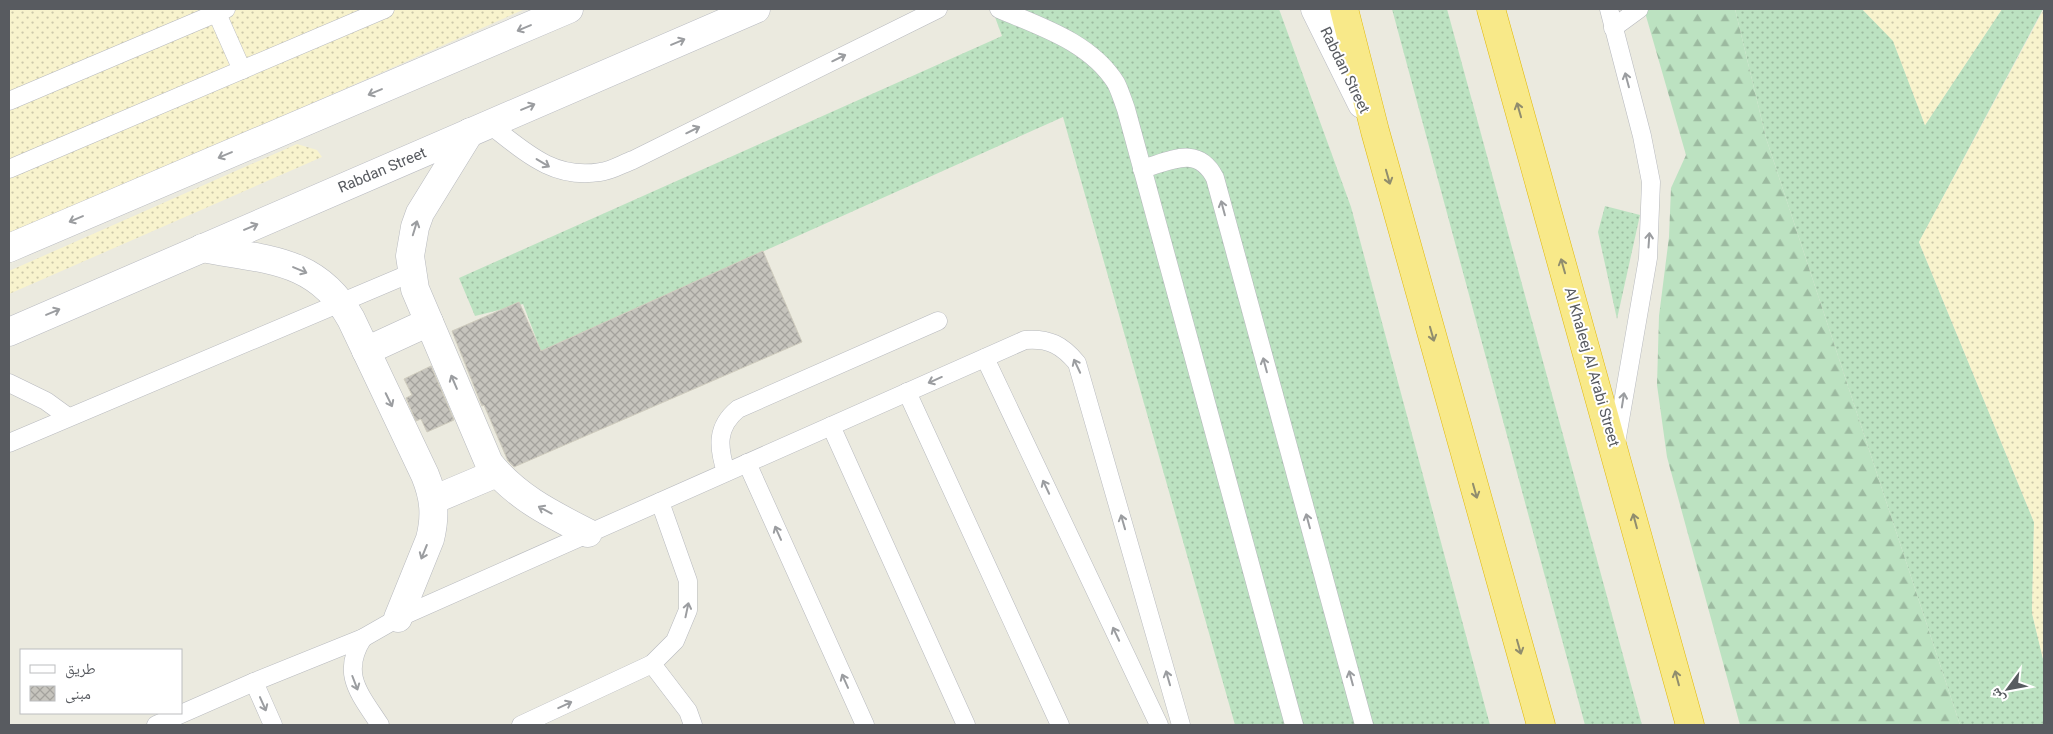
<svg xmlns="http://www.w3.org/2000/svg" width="2053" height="734" font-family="Roboto,'Noto Naskh Arabic',sans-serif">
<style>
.grass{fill:url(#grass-dots)}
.forest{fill:url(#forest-firs)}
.sand{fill:url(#sand-dots)}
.building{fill:url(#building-cross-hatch);stroke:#cfccbe}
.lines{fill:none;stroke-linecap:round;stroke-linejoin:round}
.lane-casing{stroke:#b7b9be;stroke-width:19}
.street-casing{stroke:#b7b9be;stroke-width:29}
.secondary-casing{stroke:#b8bac1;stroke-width:29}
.highway-casing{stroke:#e1b809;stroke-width:29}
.lane{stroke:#fff;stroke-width:18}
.street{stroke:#fff;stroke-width:28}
.secondary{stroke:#fff;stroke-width:28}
.highway{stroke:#f8e989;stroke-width:28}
.oneway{stroke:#9b9da0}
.oneway2{stroke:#908d6e}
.labels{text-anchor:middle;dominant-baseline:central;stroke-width:4;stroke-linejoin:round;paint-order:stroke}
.street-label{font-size:15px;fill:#585b60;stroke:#fff}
</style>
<defs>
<pattern id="grass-dots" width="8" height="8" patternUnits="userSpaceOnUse" patternTransform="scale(1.25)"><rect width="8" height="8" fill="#bce2c1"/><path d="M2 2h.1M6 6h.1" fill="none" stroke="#9cbaa0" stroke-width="1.8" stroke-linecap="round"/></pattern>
<pattern id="forest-firs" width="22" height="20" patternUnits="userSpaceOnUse" patternTransform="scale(1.25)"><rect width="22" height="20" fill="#bce2c1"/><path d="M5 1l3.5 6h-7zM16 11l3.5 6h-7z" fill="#9cbaa0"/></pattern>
<pattern id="sand-dots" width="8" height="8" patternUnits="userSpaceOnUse" patternTransform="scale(1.25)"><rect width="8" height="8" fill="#f8f3cd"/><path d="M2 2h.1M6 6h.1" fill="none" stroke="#ccc8aa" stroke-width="1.8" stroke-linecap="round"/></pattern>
<pattern id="building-cross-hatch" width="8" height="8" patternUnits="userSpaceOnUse" patternTransform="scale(1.25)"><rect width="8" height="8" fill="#c6c4bd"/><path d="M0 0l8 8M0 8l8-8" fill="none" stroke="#a4a29d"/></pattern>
</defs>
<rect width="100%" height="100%" fill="#ebeadf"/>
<g class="grass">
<polygon points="992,9 1279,9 1351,207 1490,725 1235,725 1063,117 541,351 523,304 475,316 459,278 1002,36"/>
<polygon points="1392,9 1447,9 1642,725 1585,725"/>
<polygon points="1735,9 1862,9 1893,40 1925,125 2002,9 2043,9 1919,242 2034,522 2032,613 2044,663 2044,725 1960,725 1766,138"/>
<polygon points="1605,206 1640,215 1617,319 1598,232"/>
</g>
<polygon class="forest" points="1644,9 1735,9 1766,138 1960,725 1740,725 1667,457 1657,385 1659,316 1669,237 1671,188 1686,155"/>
<g class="sand">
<polygon points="9,9 525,9 9,237"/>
<polygon points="1862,9 2002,9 1925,125 1893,41"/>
<polygon points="2044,9 2044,663 2032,613 2034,522 1919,242"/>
<polygon points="297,144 317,150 322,157 9,294 9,271"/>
</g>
<g class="building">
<polygon points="763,251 802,342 514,467 508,461 484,405 482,406 452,331 519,302 541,351"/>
<polygon points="431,366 454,420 427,432 421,419 416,421 406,398 412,395 404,379"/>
</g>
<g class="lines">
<g class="lane-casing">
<g id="lane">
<polyline points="215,9 242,70"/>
<path d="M999,9C1041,27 1090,42 1116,83C1120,91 1123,101 1126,109L1294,725"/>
<polyline points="1609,9 1642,136 1651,182 1648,258 1616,443"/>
<polyline points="1613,28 1639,9"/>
<polyline points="9,101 226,9"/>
<path d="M489,124C524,151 553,180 600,172C611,171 622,164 633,160L938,9"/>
<polyline points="9,169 385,9"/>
<path d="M1142,169C1170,161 1198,144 1215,178L1364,725"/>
<polyline points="985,358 1159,725"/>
<polyline points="9,383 46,401 68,417"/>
<polyline points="907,392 1060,725"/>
<polyline points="831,426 966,725"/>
<polyline points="9,443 411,273"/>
<polyline points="747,463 865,725"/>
<path d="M726,472C718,447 716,427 738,409L938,321"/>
<path d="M363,638C340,674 360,694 380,725"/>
<polyline points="652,664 688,711 693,725"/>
<polyline points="254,682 273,725"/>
<path d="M156,725L254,682L363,638L398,618L1025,340C1049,338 1062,345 1077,363L1181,725"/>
<polyline points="521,725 652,664 675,641 688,610 688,581 660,502"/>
</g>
</g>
<g class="street-casing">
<g id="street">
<path d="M470,132L420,213L415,227L410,256L415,289L489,463C516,497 551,514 588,533"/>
<path d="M202,248C264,260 316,257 351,319L425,475C434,497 436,515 430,539L398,618"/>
<polyline points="366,351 429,322"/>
<polyline points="433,500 497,473"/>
</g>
</g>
<g class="secondary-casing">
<g id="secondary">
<polyline points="1315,9 1362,104"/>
<polyline points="9,248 569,9"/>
<polyline points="9,332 756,9"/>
</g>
</g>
<g class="highway-casing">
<g id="highway">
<polyline points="1344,9 1375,131 1541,725"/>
<polyline points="1491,9 1690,725"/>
</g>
</g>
<use href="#lane" class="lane"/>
<use href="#street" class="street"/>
<use href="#secondary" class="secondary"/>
<use href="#highway" class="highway"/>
</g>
<defs><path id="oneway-shaft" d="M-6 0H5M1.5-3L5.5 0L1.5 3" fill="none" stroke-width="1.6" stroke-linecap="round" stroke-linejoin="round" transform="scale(1.25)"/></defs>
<g class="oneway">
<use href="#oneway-shaft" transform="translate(524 28) rotate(157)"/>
<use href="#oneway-shaft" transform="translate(678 42) rotate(-23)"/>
<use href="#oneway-shaft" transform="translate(839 58) rotate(-26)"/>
<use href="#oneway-shaft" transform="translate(1627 80) rotate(-105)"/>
<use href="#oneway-shaft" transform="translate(375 92) rotate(157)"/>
<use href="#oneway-shaft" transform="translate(528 107) rotate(-23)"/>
<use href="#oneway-shaft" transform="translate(693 130) rotate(-26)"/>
<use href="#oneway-shaft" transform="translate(225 155) rotate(157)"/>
<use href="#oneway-shaft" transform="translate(543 163) rotate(31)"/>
<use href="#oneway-shaft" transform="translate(1223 208) rotate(-105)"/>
<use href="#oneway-shaft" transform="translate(76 219) rotate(157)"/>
<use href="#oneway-shaft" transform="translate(251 227) rotate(-23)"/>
<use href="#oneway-shaft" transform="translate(415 228) rotate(-73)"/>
<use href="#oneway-shaft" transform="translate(1649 240) rotate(-86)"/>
<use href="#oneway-shaft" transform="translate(300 270) rotate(23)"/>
<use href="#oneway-shaft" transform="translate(53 312) rotate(-23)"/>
<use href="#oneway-shaft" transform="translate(1265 365) rotate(-105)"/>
<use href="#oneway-shaft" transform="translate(1077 366) rotate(-115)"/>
<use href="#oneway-shaft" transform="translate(935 380) rotate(156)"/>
<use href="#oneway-shaft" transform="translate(454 382) rotate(-113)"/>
<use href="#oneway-shaft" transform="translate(389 400) rotate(64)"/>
<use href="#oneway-shaft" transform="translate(1623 400) rotate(-81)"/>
<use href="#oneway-shaft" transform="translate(1046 487) rotate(-115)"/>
<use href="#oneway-shaft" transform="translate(545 510) rotate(-152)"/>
<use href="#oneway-shaft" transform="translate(1308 521) rotate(-105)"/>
<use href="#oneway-shaft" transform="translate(1123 522) rotate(-106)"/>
<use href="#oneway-shaft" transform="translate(778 533) rotate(-114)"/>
<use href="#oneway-shaft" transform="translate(424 552) rotate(112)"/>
<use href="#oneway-shaft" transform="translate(687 610) rotate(-78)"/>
<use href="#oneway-shaft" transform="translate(1116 634) rotate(-115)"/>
<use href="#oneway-shaft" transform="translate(1168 678) rotate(-106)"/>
<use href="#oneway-shaft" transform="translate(1351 678) rotate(-105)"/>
<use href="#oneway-shaft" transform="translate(845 681) rotate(-114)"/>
<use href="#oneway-shaft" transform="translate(355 683) rotate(69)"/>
<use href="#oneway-shaft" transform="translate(263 704) rotate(66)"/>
<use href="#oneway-shaft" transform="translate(565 705) rotate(-25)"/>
</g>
<g class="oneway2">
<use href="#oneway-shaft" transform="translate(1519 110) rotate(-106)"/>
<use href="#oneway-shaft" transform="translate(1388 177) rotate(74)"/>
<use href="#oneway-shaft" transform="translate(1563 266) rotate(-106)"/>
<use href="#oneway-shaft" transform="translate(1432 334) rotate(74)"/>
<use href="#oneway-shaft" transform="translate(1475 491) rotate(74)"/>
<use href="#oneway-shaft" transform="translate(1635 521) rotate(-105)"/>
<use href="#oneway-shaft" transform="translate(1519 647) rotate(74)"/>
<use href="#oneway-shaft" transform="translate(1677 678) rotate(-105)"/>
</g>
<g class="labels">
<g class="street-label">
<text transform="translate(1345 70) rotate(64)">Rabdan Street</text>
<text transform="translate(382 170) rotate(-23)">Rabdan Street</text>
<text transform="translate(1592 367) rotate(74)">Al Khaleej Al Arabi Street</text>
</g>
</g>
<rect width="2053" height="734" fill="none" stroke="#585b60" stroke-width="20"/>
<rect x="20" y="649" width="162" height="65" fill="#ffffff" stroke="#bcbdbf"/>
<rect x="30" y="665" width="25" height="8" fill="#ffffff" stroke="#bcbdbf"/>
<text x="65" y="674" font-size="15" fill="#585b60">طريق</text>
<rect x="30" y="686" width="25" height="15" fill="url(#building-cross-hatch)" stroke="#bcbdbf"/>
<text x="65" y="699" font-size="15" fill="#585b60">مبنى</text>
<g transform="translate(2008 689) rotate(238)" stroke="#ffffff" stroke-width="4" paint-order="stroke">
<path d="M0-4L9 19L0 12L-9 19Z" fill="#585b60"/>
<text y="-8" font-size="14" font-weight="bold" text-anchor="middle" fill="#585b60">ش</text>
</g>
</svg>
